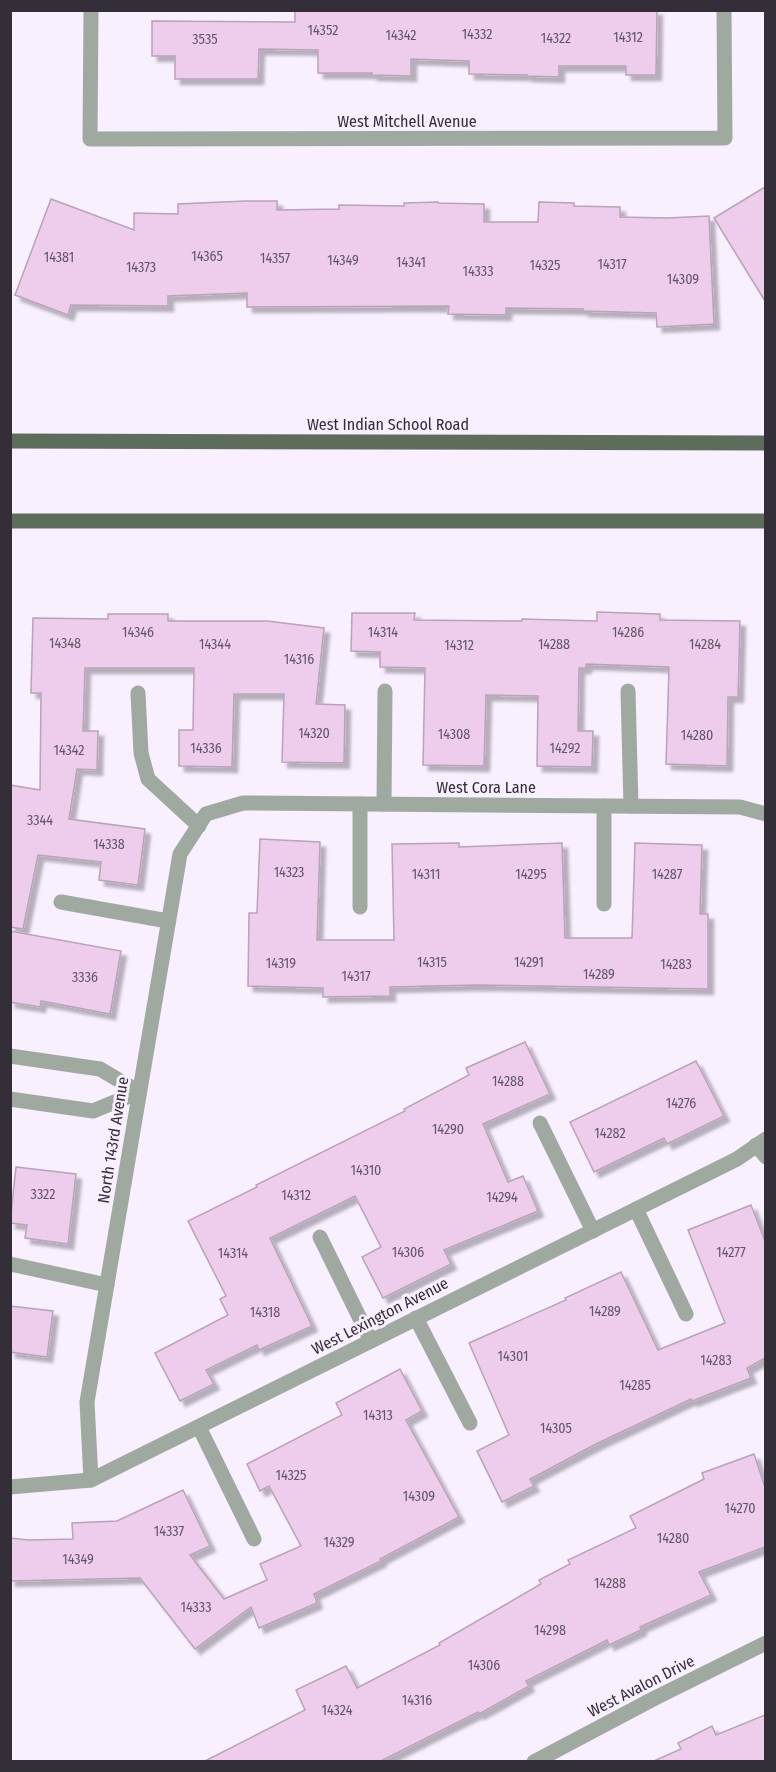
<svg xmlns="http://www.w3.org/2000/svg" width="776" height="1772" font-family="'Fira Sans Condensed',sans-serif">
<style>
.building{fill:#edccec;stroke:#b8a3b8;stroke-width:1.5;filter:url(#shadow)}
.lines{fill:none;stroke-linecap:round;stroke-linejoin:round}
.minor{stroke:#a0a99f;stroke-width:15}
.major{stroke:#5d6c5b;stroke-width:15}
.labels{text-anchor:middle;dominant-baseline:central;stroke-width:6;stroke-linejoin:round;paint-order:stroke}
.number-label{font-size:14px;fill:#625664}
.street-label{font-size:16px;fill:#332e37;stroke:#f8efff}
</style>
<defs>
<filter id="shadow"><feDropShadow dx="5.5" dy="5.5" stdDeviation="1.5" flood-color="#0004"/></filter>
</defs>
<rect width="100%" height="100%" fill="#f8efff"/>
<g class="building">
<polygon points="295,10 657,10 656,75 626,75 626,66 559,66 559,77 527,76 527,75 469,74 469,61 411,59 411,76 372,75 372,73 318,73 318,50 259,49 258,79 175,79 175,56 152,56 152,21 295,22"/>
<polygon points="765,187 765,301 714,218"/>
<polygon points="51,199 134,230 134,213 178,214 178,204 245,201 277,201 277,210 339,209 339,205 404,206 404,203 438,202 438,203 484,204 484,222 538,222 539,202 574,203 574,206 620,207 620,217 667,218 709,216 714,324 657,327 656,313 583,311 583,309 506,308 506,315 448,314 449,306 247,307 247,293 168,296 168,306 71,305 68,315 15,295"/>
<polygon points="597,612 660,614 660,620 740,621 738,697 728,697 727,766 666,764 669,667 586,664 586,668 579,668 578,731 593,731 592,767 537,766 538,696 486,695 484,766 423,765 425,668 380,667 380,652 351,651 352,613 415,613 414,620 522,621 522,619 597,621"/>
<polygon points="108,614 168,614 168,621 267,621 324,628 316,704 345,705 344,763 282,762 284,694 234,694 232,767 179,766 179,730 193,730 194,668 85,668 83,731 98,731 97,770 77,769 69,819 145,829 138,885 99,880 101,862 38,855 23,929 10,927 10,785 40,790 41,693 31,693 33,618 108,619"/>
<polygon points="260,839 320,842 317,940 394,940 392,844 459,843 459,847 562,843 565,938 632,938 635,843 702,845 700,914 708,914 708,989 477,985 390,987 390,996 323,997 323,988 248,986 249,913 257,913"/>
<polygon points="10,931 121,951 110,1014 41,1001 40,1007 10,1002"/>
<polygon points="525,1042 550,1094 483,1124 508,1182 523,1176 538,1211 444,1250 451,1264 383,1298 362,1257 381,1247 355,1196 270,1238 312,1326 259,1350 257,1345 206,1370 214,1384 180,1401 155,1353 228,1315 220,1299 226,1296 188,1221 257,1187 256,1185 405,1111 404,1109 469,1075 466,1068"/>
<polygon points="696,1061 724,1116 667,1144 664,1138 594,1172 570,1122"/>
<polygon points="16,1167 76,1174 68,1244 25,1238 27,1225 10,1223"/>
<polygon points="751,1205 765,1241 765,1358 747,1368 751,1378 692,1401 691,1399 596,1444 530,1479 534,1486 502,1502 477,1451 509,1435 469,1343 566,1300 565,1298 621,1272 658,1350 725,1323 688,1230"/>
<polygon points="10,1306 53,1311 47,1357 10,1352"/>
<polygon points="400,1369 422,1411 406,1420 459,1517 380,1559 381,1561 314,1594 317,1603 259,1628 251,1607 195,1649 140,1578 10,1581 10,1538 29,1540 73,1539 72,1523 117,1521 183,1490 210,1546 190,1555 224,1599 267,1580 260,1564 301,1546 269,1486 260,1491 247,1464 342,1415 336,1403"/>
<polygon points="754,1454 765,1487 765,1547 699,1572 711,1595 640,1627 641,1630 609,1645 607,1640 526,1681 529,1686 479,1714 478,1712 381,1761 205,1761 305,1710 296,1690 346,1666 357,1688 440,1645 439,1643 541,1584 539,1580 570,1564 568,1560 636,1528 630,1516 704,1479 702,1473"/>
<polygon points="765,1715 765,1761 654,1761 681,1749 678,1743 712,1726 716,1735"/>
</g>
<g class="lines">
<g class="minor">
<polyline points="91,10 90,139 725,138 724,10"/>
<polyline points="628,691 631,806"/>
<polyline points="138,693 141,753 148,779 199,826"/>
<polyline points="360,804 360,907"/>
<polyline points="384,804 385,691"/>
<polyline points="604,806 604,904"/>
<polyline points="61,902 168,921"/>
<polyline points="10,1056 100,1069 139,1092"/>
<polyline points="10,1099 93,1111 139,1092"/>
<polyline points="540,1123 593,1231"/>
<polyline points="756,1145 766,1157"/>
<polyline points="636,1209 686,1314"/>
<polyline points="320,1237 371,1341"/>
<polyline points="10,1264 107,1285"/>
<polyline points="416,1318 470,1423"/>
<polyline points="199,1427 254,1539"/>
<polyline points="91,1480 87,1402 180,854 206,814 243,803 740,807 766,814"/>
<polyline points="10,1487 91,1480 737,1159 766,1139"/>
<polyline points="534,1762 655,1698 766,1643"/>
</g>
<g class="major">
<polyline points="10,441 766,443"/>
<polyline points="10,521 766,521"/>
</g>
</g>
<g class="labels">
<g class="number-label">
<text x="323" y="30">14352</text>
<text x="477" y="34">14332</text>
<text x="401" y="35">14342</text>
<text x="628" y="37">14312</text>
<text x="556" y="38">14322</text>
<text x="205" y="39">3535</text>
<text x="207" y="256">14365</text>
<text x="59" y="257">14381</text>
<text x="275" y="258">14357</text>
<text x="343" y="260">14349</text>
<text x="411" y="262">14341</text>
<text x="612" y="264">14317</text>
<text x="545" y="265">14325</text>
<text x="141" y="267">14373</text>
<text x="478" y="271">14333</text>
<text x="683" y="279">14309</text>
<text x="138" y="632">14346</text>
<text x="383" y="632">14314</text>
<text x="628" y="632">14286</text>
<text x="65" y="643">14348</text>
<text x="215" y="644">14344</text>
<text x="554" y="644">14288</text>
<text x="705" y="644">14284</text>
<text x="459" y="645">14312</text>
<text x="299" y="659">14316</text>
<text x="314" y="733">14320</text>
<text x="454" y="734">14308</text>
<text x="697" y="735">14280</text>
<text x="206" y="748">14336</text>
<text x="565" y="748">14292</text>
<text x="69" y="750">14342</text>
<text x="40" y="820">3344</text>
<text x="109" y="844">14338</text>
<text x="289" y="872">14323</text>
<text x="426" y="874">14311</text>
<text x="531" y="874">14295</text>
<text x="667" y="874">14287</text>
<text x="432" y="962">14315</text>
<text x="529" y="962">14291</text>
<text x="281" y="963">14319</text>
<text x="676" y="964">14283</text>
<text x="599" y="974">14289</text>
<text x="356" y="976">14317</text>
<text x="85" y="977">3336</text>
<text x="508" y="1081">14288</text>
<text x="681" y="1103">14276</text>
<text x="448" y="1129">14290</text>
<text x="610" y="1133">14282</text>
<text x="366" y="1170">14310</text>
<text x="43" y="1194">3322</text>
<text x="296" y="1195">14312</text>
<text x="502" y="1197">14294</text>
<text x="408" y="1252">14306</text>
<text x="731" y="1252">14277</text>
<text x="233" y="1253">14314</text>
<text x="605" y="1311">14289</text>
<text x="265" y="1312">14318</text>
<text x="513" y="1356">14301</text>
<text x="716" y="1360">14283</text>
<text x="635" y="1385">14285</text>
<text x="378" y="1415">14313</text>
<text x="556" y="1428">14305</text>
<text x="291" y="1475">14325</text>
<text x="419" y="1496">14309</text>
<text x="740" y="1508">14270</text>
<text x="169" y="1531">14337</text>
<text x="673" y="1538">14280</text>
<text x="339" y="1542">14329</text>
<text x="78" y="1559">14349</text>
<text x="610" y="1583">14288</text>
<text x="196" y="1607">14333</text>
<text x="550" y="1630">14298</text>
<text x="484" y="1665">14306</text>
<text x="417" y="1700">14316</text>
<text x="337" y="1710">14324</text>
</g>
<g class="street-label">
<text x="407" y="121">West Mitchell Avenue</text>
<text x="388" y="424">West Indian School Road</text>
<text x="486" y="787">West Cora Lane</text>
<text transform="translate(113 1140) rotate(-81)">North 143rd Avenue</text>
<text transform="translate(380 1316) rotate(-27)">West Lexington Avenue</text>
<text transform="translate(641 1686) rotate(-27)">West Avalon Drive</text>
</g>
</g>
<rect width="776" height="1772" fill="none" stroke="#332e37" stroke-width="24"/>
</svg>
